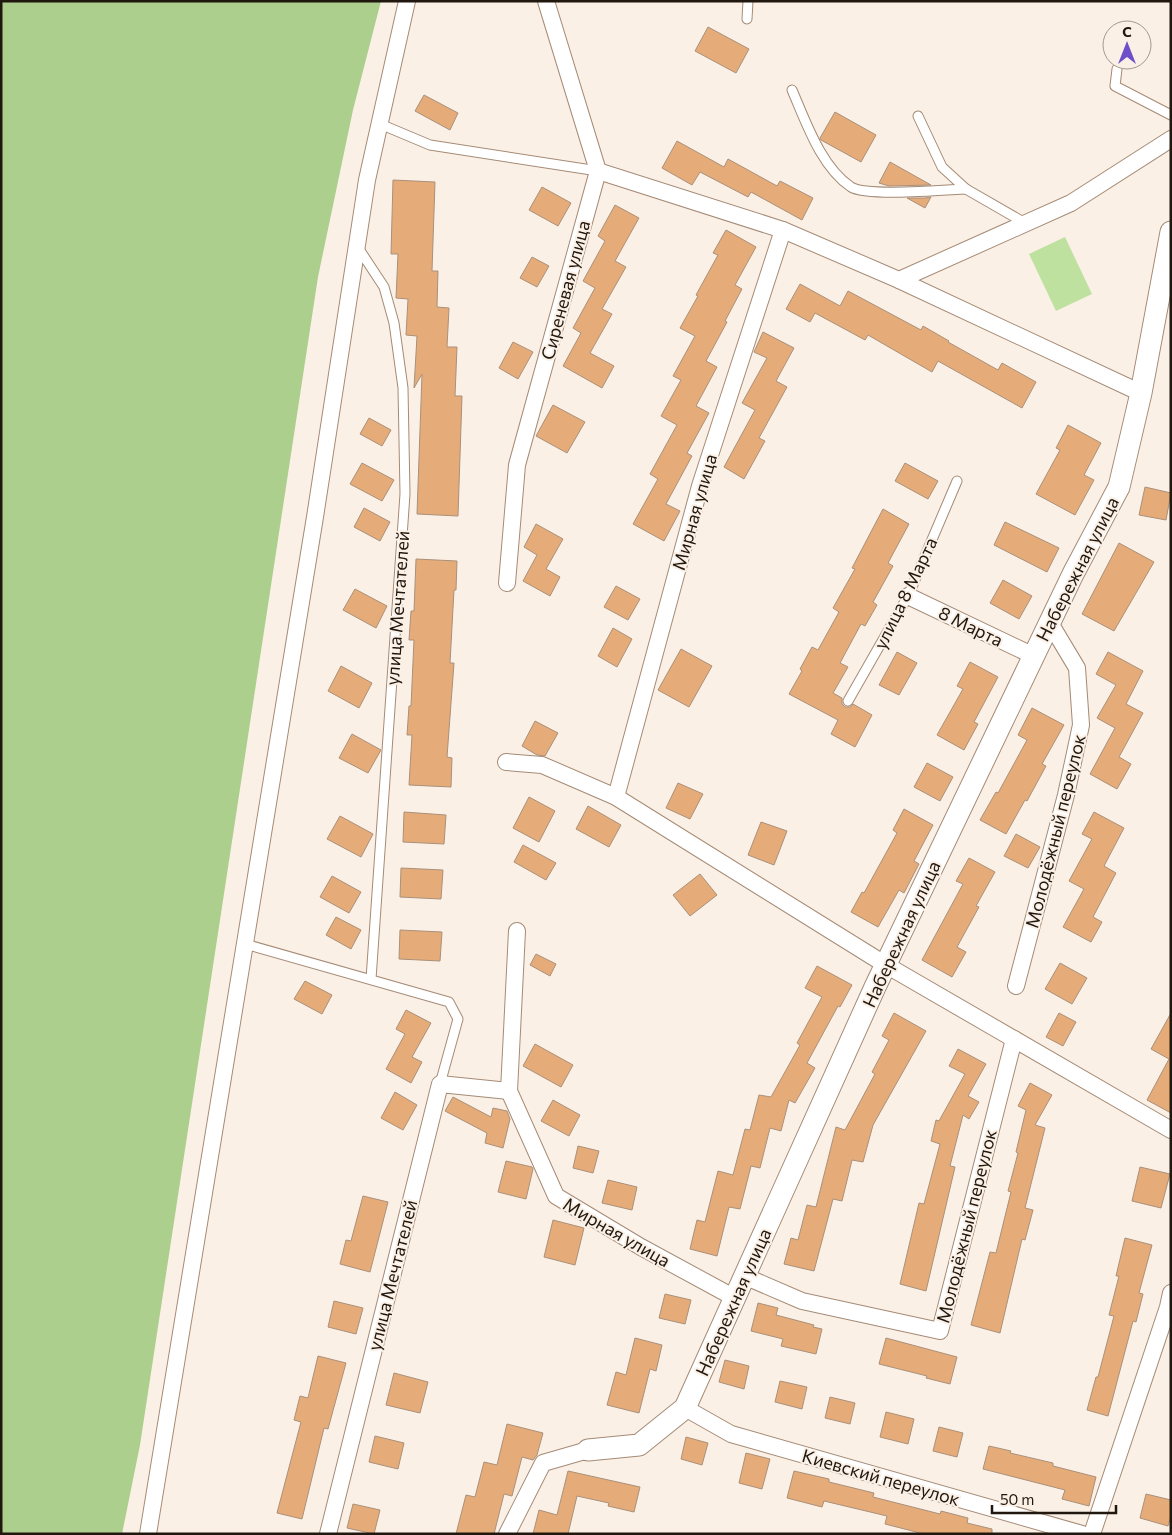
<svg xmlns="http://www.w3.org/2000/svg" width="1172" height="1535" font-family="Commissioner,sans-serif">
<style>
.green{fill:#bfe1a0}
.forest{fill:#adcf8d}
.building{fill:#e5ac79;stroke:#aa907a}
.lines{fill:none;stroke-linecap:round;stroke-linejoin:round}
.service-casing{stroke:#a58b76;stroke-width:11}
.minor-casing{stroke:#a58b76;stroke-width:18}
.tertiary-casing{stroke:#a58b76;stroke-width:23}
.service{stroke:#fff;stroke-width:9}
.minor{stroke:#fff;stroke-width:16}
.tertiary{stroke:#fff;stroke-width:21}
.labels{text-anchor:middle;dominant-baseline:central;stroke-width:4;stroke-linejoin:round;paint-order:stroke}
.street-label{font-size:18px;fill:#20170e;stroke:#fbf0e6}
</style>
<rect width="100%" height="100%" fill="#fbf0e6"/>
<polygon class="green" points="1065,237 1092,294 1056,311 1029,254"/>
<polygon class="forest" points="1,1 381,1 353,110 318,277 140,1445 122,1534 1,1534"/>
<g class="building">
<polygon points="708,27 749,49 736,73 695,51"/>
<polygon points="424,95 458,113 450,130 415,111"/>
<polygon points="835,112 876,135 861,162 821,140 820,138"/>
<polygon points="677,141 724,167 728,159 777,186 780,181 813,198 802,220 751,192 748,197 700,172 692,185 662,168"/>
<polygon points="890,162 931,185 889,186 879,183"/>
<polygon points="393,180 435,182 432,271 438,271 437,307 449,308 447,347 457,347 455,396 462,396 458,516 417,514 422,374 414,388 417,336 406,335 408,299 396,298 398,254 391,254"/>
<polygon points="542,187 571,203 558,226 529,210"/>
<polygon points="931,197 925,208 907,198 925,198"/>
<polygon points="615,205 639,218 615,261 626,267 602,309 612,314 590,353 614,366 602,388 563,366 581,333 573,328 595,288 583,281 605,241 598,236"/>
<polygon points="726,230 756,247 735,285 742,289 725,321 727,322 706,361 717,367 696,406 709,413 687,453 692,456 666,504 680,511 664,541 633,524 658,479 650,474 677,425 661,416 681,380 673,376 695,336 680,328 698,296 696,295 718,255 713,253"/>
<polygon points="532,257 549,266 537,287 520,278"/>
<polygon points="800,284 840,306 848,291 921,330 923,326 949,341 948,342 998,370 1002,363 1036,382 1022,408 938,361 932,372 868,335 865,340 815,313 810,322 786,309"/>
<polygon points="763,332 794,348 776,381 787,387 759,438 765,441 744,479 724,467 755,410 742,403 767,358 754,352"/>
<polygon points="513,342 533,352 518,379 499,368"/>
<polygon points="553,405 585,422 567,453 536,436"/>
<polygon points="369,418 391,430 382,446 360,434"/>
<polygon points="1068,425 1101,443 1084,475 1094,480 1075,515 1036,494 1060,450 1056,448"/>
<polygon points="362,463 394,480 382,501 350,484"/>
<polygon points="905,463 938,481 928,499 895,481"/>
<polygon points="1145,487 1171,493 1166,520 1139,515"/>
<polygon points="364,508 390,522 380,541 354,527"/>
<polygon points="883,509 909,524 888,563 893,566 873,602 877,605 865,626 861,624 840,663 848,667 833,693 842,698 842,704 845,707 851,707 853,704 872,715 855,747 831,734 838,720 789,694 802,671 800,669 812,647 818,650 839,612 833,608 855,569 852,568"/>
<polygon points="1005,522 1059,548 1047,572 994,545"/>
<polygon points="536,524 563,539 546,569 560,577 550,596 523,581 537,555 524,547"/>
<polygon points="1119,543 1154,562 1114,631 1082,614"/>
<polygon points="416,559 457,561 456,590 454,590 450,663 454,663 447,757 452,758 451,787 409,785 412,735 407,735 409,706 411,706 414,640 409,640 411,611 414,611"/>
<polygon points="1003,580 1032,596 1019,619 990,603"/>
<polygon points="616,586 640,599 628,620 604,607"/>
<polygon points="355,589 387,606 376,628 343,610"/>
<polygon points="613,628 632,639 617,667 598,656"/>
<polygon points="681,649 712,666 689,707 658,690"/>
<polygon points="897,652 917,663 899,695 879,685"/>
<polygon points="1108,652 1143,671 1126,704 1143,713 1119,757 1131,764 1117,789 1090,774 1115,728 1097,718 1116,685 1096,674"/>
<polygon points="970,662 998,677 974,722 978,724 964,750 937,735 963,689 957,686"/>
<polygon points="341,666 372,683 359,708 328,691"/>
<polygon points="1032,708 1064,725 1042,764 1046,766 1027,801 1025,800 1006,834 980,820 996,792 998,793 1027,740 1018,735"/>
<polygon points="535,721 558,733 545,756 537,755 522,746"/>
<polygon points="352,734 381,750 368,773 339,758"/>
<polygon points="927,763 953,777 940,801 914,787"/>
<polygon points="678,783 703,794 690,819 666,808"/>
<polygon points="529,797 555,811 539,842 513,828"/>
<polygon points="588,806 621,825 609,847 576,829"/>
<polygon points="904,809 933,825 914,861 919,864 904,893 899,890 878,927 851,912 862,892 864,893 897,833 893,830"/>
<polygon points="404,812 446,815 444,844 403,842"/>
<polygon points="1094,812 1124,828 1104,866 1116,873 1093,917 1102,922 1091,942 1063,927 1084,889 1069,881 1092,839 1082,834"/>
<polygon points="340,816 373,834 361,857 327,839"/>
<polygon points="761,822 787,831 774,865 748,855"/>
<polygon points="1016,834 1040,847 1028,868 1004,856"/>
<polygon points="523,845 556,863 546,880 514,862"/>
<polygon points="969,858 995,872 976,906 979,907 957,947 966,952 952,977 922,960 963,884 956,881"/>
<polygon points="401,868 443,870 441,899 400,897"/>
<polygon points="700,874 717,895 690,916 673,895"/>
<polygon points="332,876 361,892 349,913 320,897"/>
<polygon points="336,917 361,930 351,949 326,935"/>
<polygon points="400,930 442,932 440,961 399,959"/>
<polygon points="536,954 556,964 550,976 530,965"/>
<polygon points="1060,963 1087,978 1072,1004 1045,989"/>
<polygon points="817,966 852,985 840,1007 838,1006 807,1063 815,1068 795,1103 789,1100 781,1131 770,1128 760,1168 751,1166 740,1209 729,1207 717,1256 690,1249 697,1220 705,1222 718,1171 733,1175 745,1129 750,1130 759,1095 771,1097 800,1045 797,1043 822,997 805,988"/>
<polygon points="305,981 332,995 322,1014 294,999"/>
<polygon points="406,1010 431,1023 412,1057 422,1062 411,1083 386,1069 405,1034 396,1029"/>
<polygon points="894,1013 926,1031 873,1125 863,1162 852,1160 842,1201 833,1199 814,1271 784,1264 791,1238 798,1240 807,1205 816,1207 836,1127 845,1130 875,1074 872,1072 889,1040 882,1036"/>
<polygon points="1059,1013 1076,1022 1063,1046 1046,1037"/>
<polygon points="1171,1013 1171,1113 1147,1100 1169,1059 1151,1049"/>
<polygon points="535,1044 573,1065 561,1087 523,1066"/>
<polygon points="958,1049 986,1064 968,1096 979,1102 969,1119 963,1115 950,1166 955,1167 926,1291 900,1284 919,1203 924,1204 940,1144 931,1141 936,1120 939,1121 965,1074 949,1066"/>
<polygon points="1030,1083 1052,1095 1035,1125 1045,1128 1025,1208 1033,1210 1025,1240 1022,1239 1000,1333 971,1325 990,1252 996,1253 1011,1192 1008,1191 1018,1153 1016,1152 1026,1110 1018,1106"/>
<polygon points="395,1092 417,1105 403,1130 381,1118"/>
<polygon points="453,1097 491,1117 493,1108 507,1111 510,1119 503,1148 485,1143 487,1133 445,1111"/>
<polygon points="553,1100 580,1115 569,1136 541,1121"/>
<polygon points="578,1146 599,1151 593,1173 573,1168"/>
<polygon points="506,1161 532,1167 533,1169 526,1199 498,1192"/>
<polygon points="1140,1167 1170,1174 1161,1208 1132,1201"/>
<polygon points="608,1180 637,1187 632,1210 602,1203"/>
<polygon points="363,1196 388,1202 370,1272 340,1264 346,1240 351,1241"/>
<polygon points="553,1220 584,1228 575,1265 544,1257"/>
<polygon points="1125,1238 1152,1245 1139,1293 1143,1294 1136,1322 1133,1321 1108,1416 1087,1410 1096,1377 1098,1377 1114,1316 1109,1315 1119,1276 1116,1276"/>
<polygon points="665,1294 691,1300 685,1324 659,1318"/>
<polygon points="334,1301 363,1308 356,1334 328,1327"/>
<polygon points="758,1303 778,1308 776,1315 814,1325 813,1327 822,1329 816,1354 781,1346 783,1339 751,1331"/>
<polygon points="635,1338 662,1345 656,1371 650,1369 639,1413 607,1405 616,1372 626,1375"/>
<polygon points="886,1338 957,1357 950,1384 926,1378 927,1376 879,1364"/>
<polygon points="318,1356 346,1363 328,1429 324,1428 302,1519 277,1513 301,1422 294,1420 300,1396 308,1398"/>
<polygon points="725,1360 749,1366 744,1389 719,1382"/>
<polygon points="394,1373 428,1382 420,1413 386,1405"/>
<polygon points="780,1381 807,1387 802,1409 775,1402"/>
<polygon points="830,1397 855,1403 850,1424 825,1418"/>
<polygon points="886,1412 914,1419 908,1444 880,1437"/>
<polygon points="507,1424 543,1433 537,1455 533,1460 522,1457 512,1496 504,1494 494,1534 456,1534 466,1495 475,1497 484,1462 497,1465"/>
<polygon points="939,1427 963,1433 957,1457 933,1451"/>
<polygon points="375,1436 404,1443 398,1469 369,1462"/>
<polygon points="686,1437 708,1443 702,1465 681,1459"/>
<polygon points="989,1446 1011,1451 1010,1453 1053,1463 1053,1466 1096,1477 1089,1506 1062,1499 1065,1490 983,1469"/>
<polygon points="746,1453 770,1459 762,1489 739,1483"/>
<polygon points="568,1471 640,1487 634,1512 608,1506 609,1503 577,1496 568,1534 533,1534 539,1510 557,1515"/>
<polygon points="794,1471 829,1479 829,1482 874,1493 873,1497 940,1514 941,1511 968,1518 967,1523 992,1529 992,1534 924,1534 885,1524 887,1516 824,1501 822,1507 787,1498"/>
<polygon points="1146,1494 1171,1500 1171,1516 1168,1526 1140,1518"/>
<polygon points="353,1504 380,1510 374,1534 347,1528"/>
</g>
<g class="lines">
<g class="service-casing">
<g id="service">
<polyline points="747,19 748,1"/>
<polyline points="1117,69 1115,86 1171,115"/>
<path d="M792,90C806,122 821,167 851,187C867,197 944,190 966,189"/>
<polyline points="918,116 942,167 966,189 1025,223"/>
<polyline points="380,124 430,145 598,171"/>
<polyline points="357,246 384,287 394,323 403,388 405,494 371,979"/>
<polyline points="848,701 908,596 957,481"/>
<polyline points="245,944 449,1002 458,1019 440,1084"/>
</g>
</g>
<g class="minor-casing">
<g id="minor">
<polyline points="598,171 783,230 899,280 1071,203 1171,139"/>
<polyline points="899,280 1141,393"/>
<polyline points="507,583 517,465 598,171 546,1"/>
<polyline points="908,596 1034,656"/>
<polyline points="506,762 542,765 616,797 886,965 1171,1130"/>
<polyline points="616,797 700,486 783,230"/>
<polyline points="517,931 509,1091 556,1196 641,1247 735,1298"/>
<polyline points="1016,986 1066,795 1081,725 1077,668 1050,623"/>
<polyline points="744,1276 802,1301 940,1331 1014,1039"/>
<polyline points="685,1408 731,1434 1082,1534"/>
<polyline points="148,1534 315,517 367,180 407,1"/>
<polyline points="328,1534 440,1084 509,1091"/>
<polyline points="507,1534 543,1463 588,1450"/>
<polyline points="1092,1534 1168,1307 1171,1293"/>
</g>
</g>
<g class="tertiary-casing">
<polyline id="tertiary" points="588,1450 639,1445 685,1408 875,987 1073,574 1119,487 1141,393 1171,232"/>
</g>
<use href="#service" class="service"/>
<use href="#minor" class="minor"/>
<use href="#tertiary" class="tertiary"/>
</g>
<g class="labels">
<g class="street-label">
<text transform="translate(565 290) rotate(-75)">Сиреневая улица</text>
<text transform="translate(694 512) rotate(-74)">Мирная улица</text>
<text transform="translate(1077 569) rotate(-63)">Набережная улица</text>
<text transform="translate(905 593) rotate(-64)">улица 8 Марта</text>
<text transform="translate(397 608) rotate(-86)">улица Мечтателей</text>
<text transform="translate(971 626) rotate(26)">8 Марта</text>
<text transform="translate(1055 831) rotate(-76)">Молодёжный переулок</text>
<text transform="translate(901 934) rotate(-65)">Набережная улица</text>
<text transform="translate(966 1226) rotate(-76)">Молодёжный переулок</text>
<text transform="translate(617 1232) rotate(30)">Мирная улица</text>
<text transform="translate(392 1275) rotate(-76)">улица Мечтателей</text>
<text transform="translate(733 1302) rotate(-66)">Набережная улица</text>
<text transform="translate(881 1477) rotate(16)">Киевский переулок</text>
</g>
</g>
<rect width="1172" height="1535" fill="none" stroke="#20170e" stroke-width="5"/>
<g transform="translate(1127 45)"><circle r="24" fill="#fbf0e6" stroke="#a39990"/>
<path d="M0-4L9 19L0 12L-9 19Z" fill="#6d50c9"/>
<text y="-8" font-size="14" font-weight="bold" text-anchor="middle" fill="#20170e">С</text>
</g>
<path d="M992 1505v8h124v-8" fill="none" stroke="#20170e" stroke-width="2.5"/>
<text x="1000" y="1505" font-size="15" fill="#20170e" stroke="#fbf0e6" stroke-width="4" paint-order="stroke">50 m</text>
</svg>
